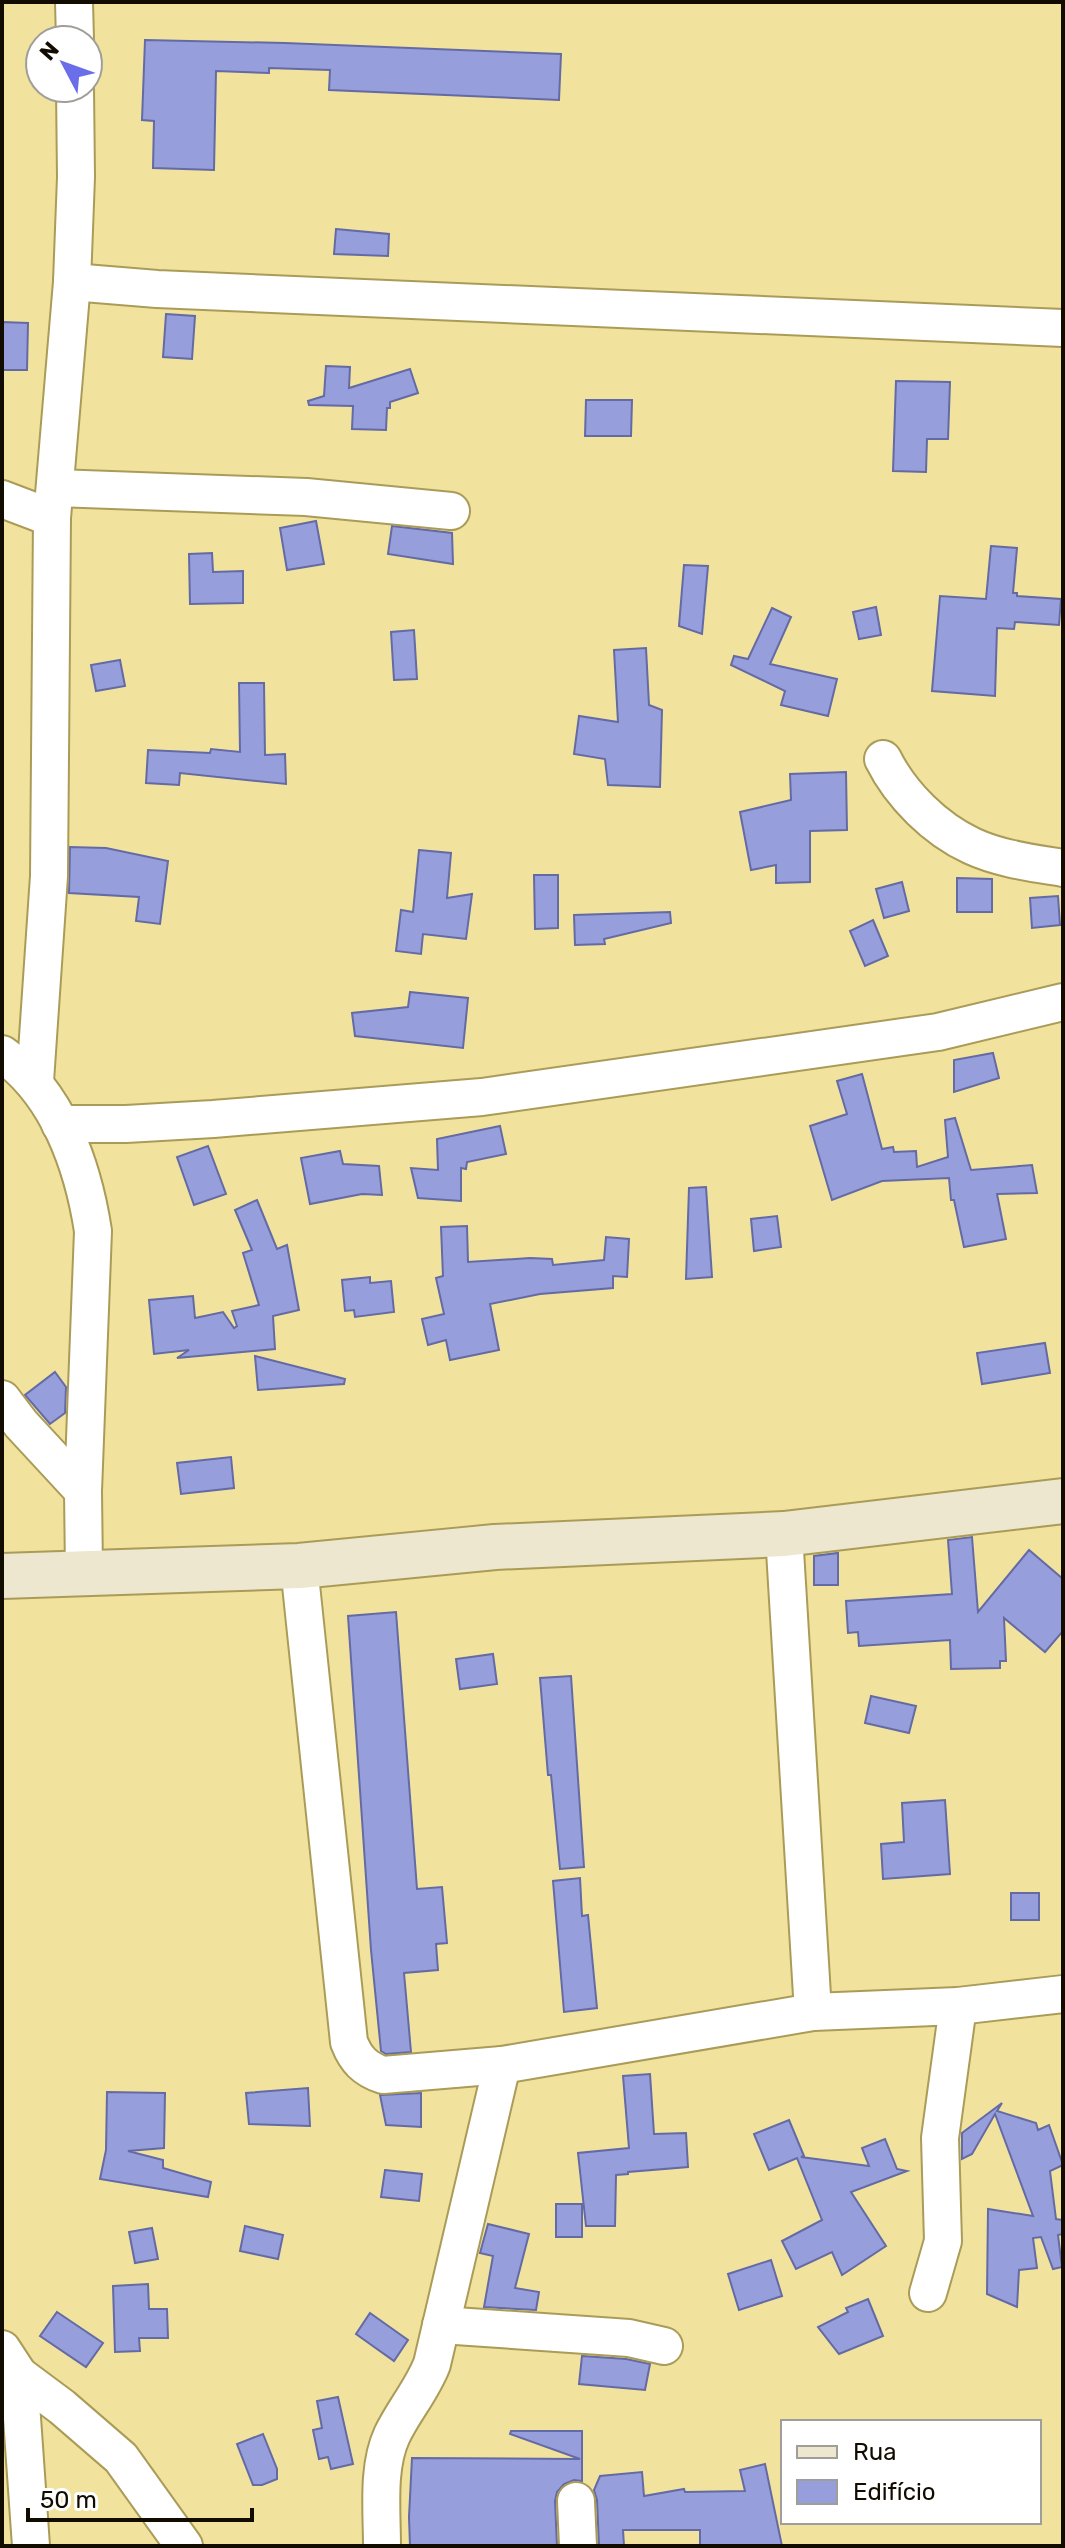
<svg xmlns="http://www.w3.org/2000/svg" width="1065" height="2548" font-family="Rubik,sans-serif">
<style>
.building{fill:#969edc;stroke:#646aa4;stroke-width:2}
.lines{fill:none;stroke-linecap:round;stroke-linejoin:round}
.street-casing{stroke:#aa9c58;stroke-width:40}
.secondary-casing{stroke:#aa9c58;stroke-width:48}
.street{stroke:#fff;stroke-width:36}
.secondary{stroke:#ece7ce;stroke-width:44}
</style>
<rect width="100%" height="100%" fill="#f1e39d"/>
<g class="building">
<polygon points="145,40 285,43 561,54 559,100 329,90 330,70 269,68 269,73 216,71 214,170 153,168 154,121 142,120"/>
<polygon points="336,229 389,234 388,256 334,254"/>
<polygon points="166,314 195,316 192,359 163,357"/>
<polygon points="2,322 28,323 27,370 2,370"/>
<polygon points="326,366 350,367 349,388 410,369 418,393 390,402 390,408 387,408 386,430 352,429 353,406 309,405 308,401 324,396"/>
<polygon points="896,381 950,382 948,439 927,439 926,472 893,471"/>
<polygon points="586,400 632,400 631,436 585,436"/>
<polygon points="316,521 324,564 287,570 280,528"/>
<polygon points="392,526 452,533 453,564 388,554"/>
<polygon points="991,546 1017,548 1013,593 1017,593 1017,596 1061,599 1059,625 1015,622 1014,629 997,628 995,696 932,691 940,596 986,599"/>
<polygon points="212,553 213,572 243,571 243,603 190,604 189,554"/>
<polygon points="684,565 708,566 702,634 679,626"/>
<polygon points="876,607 881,635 859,639 853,612"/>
<polygon points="772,608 791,617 770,664 837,679 828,716 781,705 785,691 731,665 734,656 748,659"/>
<polygon points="414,630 417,679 394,680 391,632"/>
<polygon points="646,648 649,705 662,710 660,787 608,785 605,759 574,754 579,716 618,722 614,650"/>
<polygon points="120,660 125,686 96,691 91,665"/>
<polygon points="239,683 264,683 265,755 285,754 286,784 180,773 179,785 146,783 148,750 210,753 211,749 240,752"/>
<polygon points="846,772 847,830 810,831 810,882 776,883 776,865 751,870 740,812 791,800 790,774"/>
<polygon points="70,847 106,848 168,861 160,924 136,921 139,897 69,893"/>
<polygon points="419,850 451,853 447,898 472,894 466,939 423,934 421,954 396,951 401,910 413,912"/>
<polygon points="534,875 558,875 558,928 535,929"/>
<polygon points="957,878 992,879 992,912 957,912"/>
<polygon points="902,882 909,911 884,918 876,889"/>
<polygon points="1058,896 1060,925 1032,928 1030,898"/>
<polygon points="670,912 671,923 604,939 605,944 575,945 574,915"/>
<polygon points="873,920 888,956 865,966 850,931"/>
<polygon points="410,992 468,998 463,1048 355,1036 352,1013 408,1007"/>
<polygon points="993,1053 999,1078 954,1092 954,1060"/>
<polygon points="862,1074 882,1149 893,1147 894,1152 916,1151 917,1167 948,1157 945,1120 955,1118 971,1170 1032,1165 1037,1193 997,1194 1006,1239 964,1247 954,1200 951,1200 949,1178 882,1181 832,1200 810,1126 847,1114 837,1081"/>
<polygon points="500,1126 506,1154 467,1162 466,1169 461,1168 461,1201 418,1198 411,1168 438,1170 437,1139"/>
<polygon points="208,1146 226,1194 194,1205 177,1157"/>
<polygon points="340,1151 343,1164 379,1166 382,1195 362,1194 310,1204 301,1158"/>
<polygon points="706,1187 712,1277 686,1279 689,1188"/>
<polygon points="257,1200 277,1249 287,1245 299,1310 273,1316 275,1349 177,1358 189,1350 154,1354 149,1300 193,1296 195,1318 223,1312 234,1328 237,1326 232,1311 259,1305 243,1253 252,1250 235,1210"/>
<polygon points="777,1216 781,1247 754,1251 751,1219"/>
<polygon points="467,1226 468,1262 530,1258 552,1259 553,1265 604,1260 606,1237 629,1239 627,1277 613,1276 613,1288 540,1294 490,1304 499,1350 450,1360 446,1340 428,1345 422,1319 444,1314 436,1278 443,1276 441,1227"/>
<polygon points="370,1277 370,1283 391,1281 394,1312 355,1317 354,1310 345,1311 342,1280"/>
<polygon points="1045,1343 1050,1373 982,1384 977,1353"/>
<polygon points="255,1356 345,1379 344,1384 258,1390"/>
<polygon points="55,1372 66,1387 65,1413 50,1424 25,1395"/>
<polygon points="231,1457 234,1488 181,1494 177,1463"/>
<polygon points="972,1537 978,1612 1029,1550 1063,1579 1063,1631 1045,1652 1004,1618 1006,1661 1000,1661 1000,1668 951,1669 950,1640 859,1646 858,1632 848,1633 846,1601 952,1594 948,1540"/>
<polygon points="838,1553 838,1585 814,1585 814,1556"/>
<polygon points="396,1612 417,1889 442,1887 447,1943 436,1944 438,1970 404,1973 411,2052 386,2054 381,2051 371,1950 348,1616"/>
<polygon points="493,1654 497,1684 460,1689 456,1659"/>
<polygon points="571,1676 584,1867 560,1869 551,1775 548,1775 540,1678"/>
<polygon points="871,1696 916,1706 909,1733 865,1723"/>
<polygon points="945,1800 950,1874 883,1879 881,1844 904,1842 902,1803"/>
<polygon points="580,1878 582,1916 588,1915 597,2008 564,2012 553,1881"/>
<rect x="1011" y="1893" width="28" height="27"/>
<polygon points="650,2074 654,2134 686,2133 688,2167 628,2172 628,2174 616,2175 615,2226 586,2226 578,2153 629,2148 623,2076"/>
<polygon points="308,2088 310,2126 249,2124 246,2093"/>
<polygon points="107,2092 165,2093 164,2148 128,2151 163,2160 163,2168 211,2182 208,2197 100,2179 106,2150"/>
<polygon points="421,2093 421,2127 386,2125 380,2095"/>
<polygon points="1002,2103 997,2111 1036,2123 1038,2130 1049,2125 1063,2165 1050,2171 1056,2219 1063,2220 1063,2234 1058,2235 1062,2267 1053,2269 1041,2237 1033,2238 1037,2268 1019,2270 1017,2307 987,2294 988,2209 1033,2216 995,2114 972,2154 962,2159 962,2133"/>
<polygon points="789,2120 804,2156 801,2157 869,2166 862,2148 885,2139 897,2169 907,2171 851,2192 886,2246 842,2275 832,2252 796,2269 782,2241 822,2220 797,2158 769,2170 754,2134"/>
<polygon points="385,2170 422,2174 419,2201 381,2197"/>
<rect x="556" y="2204" width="26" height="33"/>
<polygon points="488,2224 529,2234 515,2288 539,2292 536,2310 484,2307 493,2256 480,2253"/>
<polygon points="245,2226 283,2235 278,2259 240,2251"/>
<polygon points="152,2228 158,2259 135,2263 129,2232"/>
<polygon points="771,2260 782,2296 739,2310 728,2274"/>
<polygon points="148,2284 149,2309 167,2309 168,2338 139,2338 140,2351 115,2352 113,2286"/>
<polygon points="868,2299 883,2336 839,2354 818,2327 848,2312 846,2308"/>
<polygon points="57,2312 103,2343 86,2367 40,2336"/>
<polygon points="370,2313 408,2340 394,2361 356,2334"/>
<polygon points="582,2356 626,2359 650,2364 645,2390 579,2384"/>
<polygon points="338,2397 353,2464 331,2469 328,2457 319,2459 313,2430 322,2428 317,2401"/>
<polygon points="511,2431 582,2431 582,2481 574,2480 564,2484 557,2492 555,2501 557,2546 410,2546 409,2517 412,2458 580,2459 510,2434"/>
<polygon points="263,2434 277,2469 277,2479 262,2485 253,2485 237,2444"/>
<polygon points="765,2464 782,2546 700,2546 700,2530 623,2530 624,2546 599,2546 597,2500 594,2490 600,2476 642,2472 644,2496 684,2489 685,2492 745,2491 740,2470"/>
</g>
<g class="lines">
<g class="street-casing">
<g id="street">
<polyline points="74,2 75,40"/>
<polyline points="72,282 157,289 1063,328"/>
<polyline points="56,488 306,497 451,511"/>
<polyline points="2,499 52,518"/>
<path d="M883,759C901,795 935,829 972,846C1000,859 1033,863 1063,868"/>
<path d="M2,1054C58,1093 83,1166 93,1231L83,1491L84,1572"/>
<polyline points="35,1081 49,876 52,518 72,282 76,177 75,88"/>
<polyline points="60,1124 126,1124 213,1119 482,1097 938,1032 1063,1002"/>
<polyline points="2,1399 21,1424 83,1491"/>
<polyline points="784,1534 813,2012"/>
<path d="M299,1566L349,2042C356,2060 365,2069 383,2075L502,2065L813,2012L958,2006L1063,1994"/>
<polyline points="928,2293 943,2241 940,2138 958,2006"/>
<polyline points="441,2325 629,2338 664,2346"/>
<polyline points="2,2349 19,2375 31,2546"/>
<polyline points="19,2375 62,2407 121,2458 184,2546"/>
<polyline points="576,2501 578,2546"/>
<path d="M382,2546C382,2511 377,2467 392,2435C404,2410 422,2390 432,2364L502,2065"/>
</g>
</g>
<g class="secondary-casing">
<polyline id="secondary" points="2,1576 299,1566 495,1547 784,1534 1063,1501"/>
</g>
<use href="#street" class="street"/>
<use href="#secondary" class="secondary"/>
</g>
<rect width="1065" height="2548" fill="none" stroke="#120c00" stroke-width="8"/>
<rect x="781" y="2420" width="260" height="104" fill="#ffffff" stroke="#a09e99" stroke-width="2"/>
<rect x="797" y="2446" width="40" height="12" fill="#ece7ce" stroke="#a09e99" stroke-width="2"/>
<text x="853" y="2460" font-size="24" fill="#120c00">Rua</text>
<rect x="797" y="2480" width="40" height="24" fill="#969edc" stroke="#a09e99" stroke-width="2"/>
<text x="853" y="2500" font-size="24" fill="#120c00">Edifício</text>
<g transform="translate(64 64) rotate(311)"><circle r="38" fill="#ffffff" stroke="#a09e99" stroke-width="2"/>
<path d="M0-6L14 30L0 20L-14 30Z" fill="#6a6ee8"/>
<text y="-12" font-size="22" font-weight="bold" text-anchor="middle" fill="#120c00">N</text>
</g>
<path d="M28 2508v12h224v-12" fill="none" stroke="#120c00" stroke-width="4"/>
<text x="40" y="2508" font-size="24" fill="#120c00" stroke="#ffffff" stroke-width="6" paint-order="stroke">50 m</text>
</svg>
